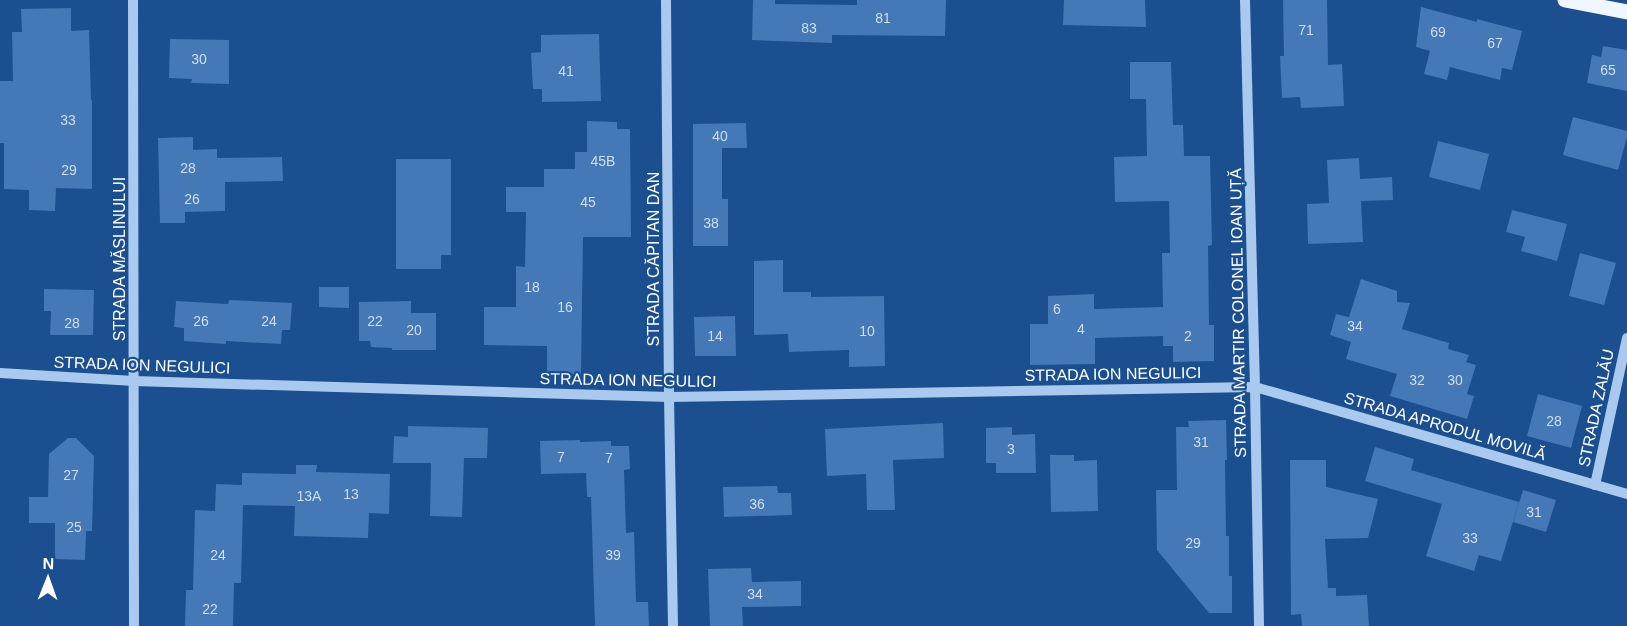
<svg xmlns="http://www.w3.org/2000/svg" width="1627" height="626" font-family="Helvetica,sans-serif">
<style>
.building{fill:#4478b7}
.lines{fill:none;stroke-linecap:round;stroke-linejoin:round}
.minor{stroke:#a9c9ee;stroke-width:10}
.major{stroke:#f0f6ff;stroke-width:15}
.labels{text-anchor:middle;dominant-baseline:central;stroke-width:4.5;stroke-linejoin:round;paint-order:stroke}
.number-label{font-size:14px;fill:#d0dded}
.street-label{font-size:16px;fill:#fff;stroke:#1b4f8f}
</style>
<rect width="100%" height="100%" fill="#1b4f8f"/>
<g class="building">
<polygon points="753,0 775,0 775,4 857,5 857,0 946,0 945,36 832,35 832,43 752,40"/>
<polygon points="1064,0 1145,0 1146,27 1063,25"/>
<polygon points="1283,0 1327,0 1328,65 1342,64 1344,106 1301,108 1300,97 1282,98 1280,56 1284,56"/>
<polygon points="1421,7 1477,22 1477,19 1522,31 1512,70 1502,68 1500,80 1450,67 1447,80 1424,74 1430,51 1416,47"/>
<polygon points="71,8 71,31 89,30 91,100 92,100 92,189 56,188 55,211 29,210 29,190 4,189 4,143 0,143 0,81 13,81 12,32 22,32 21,9"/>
<polygon points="599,34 601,101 542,102 542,89 533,89 531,53 541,52 541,35"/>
<polygon points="170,39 229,40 229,84 191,83 192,79 169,78"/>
<polygon points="1603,46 1627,50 1627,91 1587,83 1592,55 1601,57"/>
<polygon points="1130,62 1171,62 1173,125 1183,125 1184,156 1210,156 1212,245 1208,246 1209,325 1214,325 1214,361 1173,362 1173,346 1163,346 1163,336 1095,338 1095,364 1030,365 1030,324 1048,324 1048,296 1094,294 1094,309 1163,307 1162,253 1170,253 1169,201 1115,202 1114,157 1147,156 1146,99 1130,99"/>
<polygon points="1573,117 1627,131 1627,137 1618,170 1563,155"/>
<polygon points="587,121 617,122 617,129 630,129 631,237 583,237 581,374 547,374 547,346 484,345 484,307 516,307 516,266 525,267 526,212 506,212 506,187 544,187 544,169 575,169 575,152 587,152"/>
<polygon points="746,123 747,148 722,148 722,199 728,199 728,246 693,246 693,124"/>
<polygon points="193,137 193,150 217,149 217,158 282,157 283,181 225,182 225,211 185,212 185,223 160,223 158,138"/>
<polygon points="1438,141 1489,154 1480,190 1429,177"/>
<polygon points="1359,158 1360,179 1392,177 1393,200 1361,201 1363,242 1308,244 1307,204 1329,203 1327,160"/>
<polygon points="396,159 451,159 451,255 441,255 441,269 396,269"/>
<polygon points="1512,210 1567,224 1557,261 1521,251 1525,237 1506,232"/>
<polygon points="1580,253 1616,263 1604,305 1569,296"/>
<polygon points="783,260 783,292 811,292 811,297 884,296 885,366 849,367 849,350 789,352 788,334 754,335 754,261"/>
<polygon points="1361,279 1397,291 1397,302 1410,303 1402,329 1449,343 1448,349 1469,355 1466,362 1476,365 1467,394 1474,396 1467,419 1390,396 1397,374 1346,359 1351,342 1330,335 1336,314 1349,317"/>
<polygon points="319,287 349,287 349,308 319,307"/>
<polygon points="44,289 94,290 93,335 50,335 51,311 44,311"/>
<polygon points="229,300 292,303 290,330 282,330 281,344 226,341 226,344 184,341 184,328 174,327 176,301 228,304"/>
<polygon points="411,301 411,313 436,313 436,350 392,350 392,348 371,347 370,341 359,341 359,302"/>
<polygon points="735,316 736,356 695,356 694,317"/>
<polygon points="1538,394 1582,406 1571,448 1527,436"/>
<polygon points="1226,420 1227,460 1225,460 1226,536 1229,536 1229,576 1232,576 1232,613 1209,613 1157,550 1156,490 1177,490 1176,427 1189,427 1188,421"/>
<polygon points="943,423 944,458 893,460 895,510 867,510 866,474 827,476 825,429"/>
<polygon points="408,426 488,428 487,458 464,458 462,517 430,516 431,463 393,463 394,436 408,437"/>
<polygon points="1012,427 1012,435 1035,434 1036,473 996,473 996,463 986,463 986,428"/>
<polygon points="68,438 76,438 94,456 92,531 86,531 85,560 55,559 55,523 29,523 29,497 48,497 49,454"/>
<polygon points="580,440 580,442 611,441 611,446 629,446 630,469 624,470 626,533 634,532 636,602 648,602 649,626 595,626 591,497 587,497 586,473 541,474 540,441"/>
<polygon points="1375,447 1414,459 1411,470 1519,502 1501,561 1479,555 1474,571 1426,556 1442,504 1365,481"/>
<polygon points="1050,455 1074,455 1074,461 1097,460 1098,511 1051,512"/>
<polygon points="1290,460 1326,460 1326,487 1378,499 1368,538 1325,539 1328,588 1336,588 1336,596 1367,595 1369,626 1302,626 1301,614 1291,615"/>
<polygon points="296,465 317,465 316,472 390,474 389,514 369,513 368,538 294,536 295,506 243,505 241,583 234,583 233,626 185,626 186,590 193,590 195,510 215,511 216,484 242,485 242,473 296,474"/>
<polygon points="777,486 778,493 791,493 792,515 724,517 723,487"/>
<polygon points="1523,490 1556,500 1546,532 1513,522"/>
<polygon points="751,568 752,582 801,581 801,606 742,607 743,626 710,626 708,569"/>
</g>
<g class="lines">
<g class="minor">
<polyline points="133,0 134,626"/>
<polyline points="666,0 669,397 673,626"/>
<polyline points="1245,0 1255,387 1259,626"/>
<polyline points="0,373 134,381 669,397 1255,387 1627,494"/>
<polyline points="1595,485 1627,338"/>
</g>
<polyline class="major" points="1565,0 1627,12"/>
</g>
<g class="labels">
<g class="number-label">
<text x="883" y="18">81</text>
<text x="809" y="28">83</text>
<text x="1306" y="30">71</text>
<text x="1438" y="32">69</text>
<text x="1495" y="43">67</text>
<text x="199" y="59">30</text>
<text x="1608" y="70">65</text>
<text x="566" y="71">41</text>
<text x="68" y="120">33</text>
<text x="720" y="136">40</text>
<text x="603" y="161">45B</text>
<text x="188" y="168">28</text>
<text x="69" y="170">29</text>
<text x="192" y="199">26</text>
<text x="588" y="202">45</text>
<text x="711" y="223">38</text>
<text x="532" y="287">18</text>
<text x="565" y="307">16</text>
<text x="1057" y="309">6</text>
<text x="201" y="321">26</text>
<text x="269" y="321">24</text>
<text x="375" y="321">22</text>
<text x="72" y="323">28</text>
<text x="1355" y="326">34</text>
<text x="1081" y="329">4</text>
<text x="414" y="330">20</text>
<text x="867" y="331">10</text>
<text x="715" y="336">14</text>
<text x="1188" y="336">2</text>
<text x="1417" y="380">32</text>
<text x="1455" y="380">30</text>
<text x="1554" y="421">28</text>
<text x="1201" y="442">31</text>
<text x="1011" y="449">3</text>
<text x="561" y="457">7</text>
<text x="609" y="458">7</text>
<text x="71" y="475">27</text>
<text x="351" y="494">13</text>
<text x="309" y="496">13A</text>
<text x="757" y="504">36</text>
<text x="1534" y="512">31</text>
<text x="74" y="527">25</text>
<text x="1470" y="538">33</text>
<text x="1193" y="543">29</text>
<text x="218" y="555">24</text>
<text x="613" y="555">39</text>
<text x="755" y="594">34</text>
<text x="210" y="609">22</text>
</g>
<g class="street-label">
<text transform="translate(119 259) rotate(-90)">STRADA MĂSLINULUI</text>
<text transform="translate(653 259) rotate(-90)">STRADA CĂPITAN DAN</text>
<text transform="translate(1238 313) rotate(-91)">STRADA MARTIR COLONEL IOAN UȚĂ</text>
<text transform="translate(142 365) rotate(2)">STRADA ION NEGULICI</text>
<text transform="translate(1113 374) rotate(-1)">STRADA ION NEGULICI</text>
<text transform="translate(628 380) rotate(1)">STRADA ION NEGULICI</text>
<text transform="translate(1596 408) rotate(-78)">STRADA ZALĂU</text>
<text transform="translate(1445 426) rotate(16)">STRADA APRODUL MOVILĂ</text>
</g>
</g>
<g transform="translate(48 578) rotate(1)" stroke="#1b4f8f" stroke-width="4.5" paint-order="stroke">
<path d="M0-4.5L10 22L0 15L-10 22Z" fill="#ffffff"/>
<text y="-9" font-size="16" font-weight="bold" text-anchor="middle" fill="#ffffff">N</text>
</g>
</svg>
